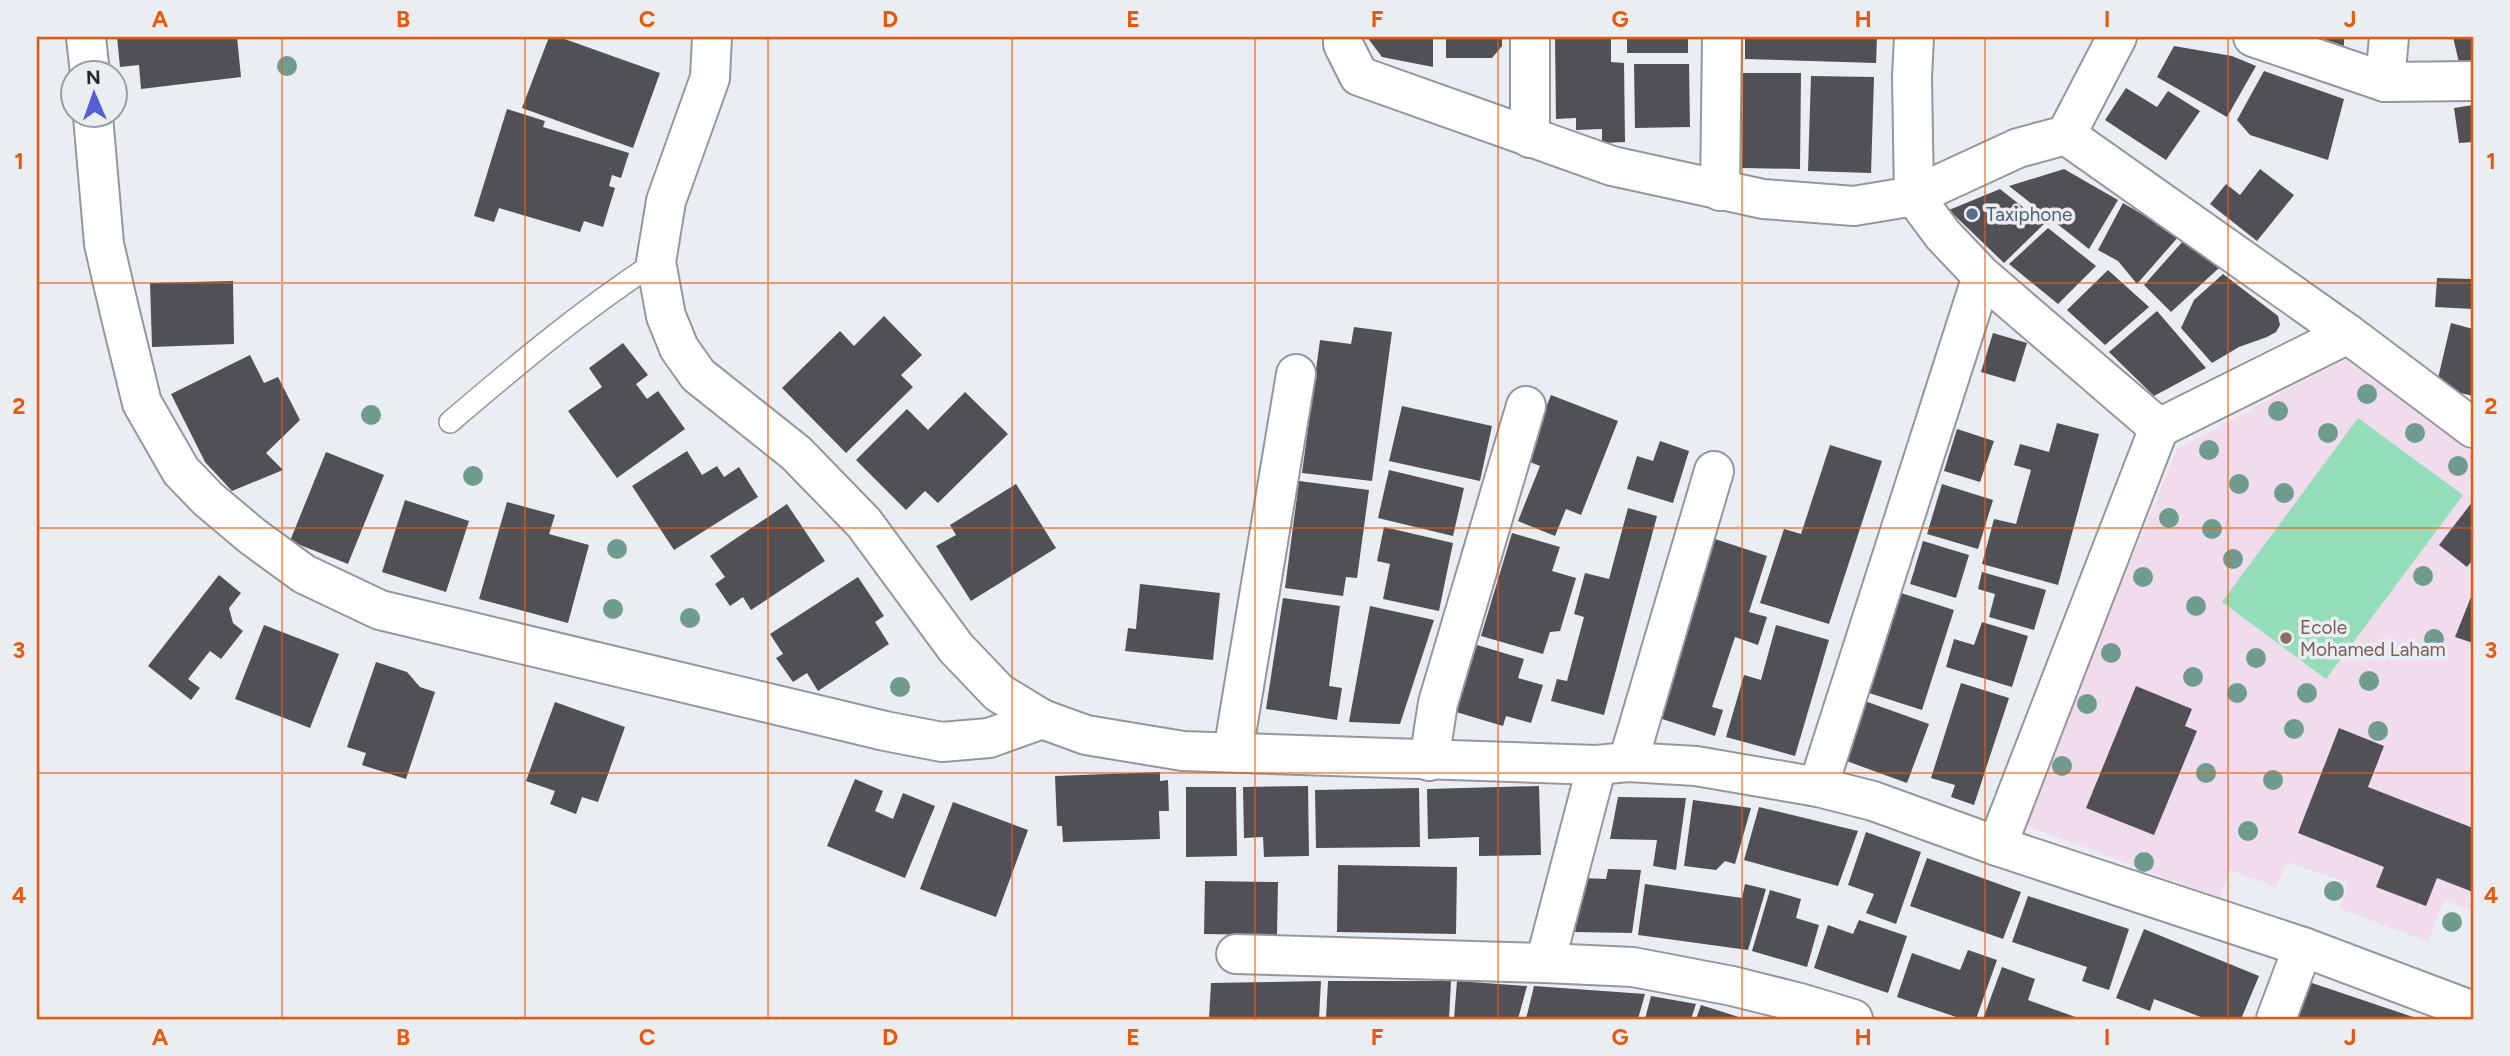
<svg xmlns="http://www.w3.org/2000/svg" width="2510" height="1056" font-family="Figtree,sans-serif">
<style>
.education{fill:#f0dcec}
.green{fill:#94ddb9}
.building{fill:#515155}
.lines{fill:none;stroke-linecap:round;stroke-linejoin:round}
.lane-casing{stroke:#94979c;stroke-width:24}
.street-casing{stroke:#94979c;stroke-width:42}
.lane{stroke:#fff;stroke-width:21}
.street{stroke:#fff;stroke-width:38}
.tree{fill:#6f9c8e}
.grid{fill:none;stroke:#e8590c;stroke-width:2;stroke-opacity:0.55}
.service-dot{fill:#5c6f8a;stroke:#eaedf2;stroke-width:2.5}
.education-dot{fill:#8d6e63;stroke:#eaedf2;stroke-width:2.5}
.labels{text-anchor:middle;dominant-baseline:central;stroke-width:7;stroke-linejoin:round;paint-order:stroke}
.service-label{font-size:19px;fill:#4e5e75;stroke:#eaedf2;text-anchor:start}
.education-label{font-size:19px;fill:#785e54;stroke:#eaedf2;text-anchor:start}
.neatline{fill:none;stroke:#e8590c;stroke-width:2.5}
.grid-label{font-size:23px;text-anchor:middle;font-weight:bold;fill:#e8590c}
</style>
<rect width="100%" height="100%" fill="#eaedf2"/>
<polygon class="education" points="2345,359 2473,453 2473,911 2444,900 2428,942 2339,908 2348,883 2287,862 2276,887 2230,870 2220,898 2022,824 2177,449"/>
<polygon class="green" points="2358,418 2463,495 2326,679 2222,602"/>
<g class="building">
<polygon points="117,37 237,37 241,77 141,89 139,65 120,67"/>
<polygon points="549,37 559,37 660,73 633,148 522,108"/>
<polygon points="1367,37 1433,37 1433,67 1382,57"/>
<polygon points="1446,37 1502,37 1502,46 1492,58 1446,58"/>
<polygon points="1555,37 1611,37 1611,62 1624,63 1625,142 1602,143 1602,129 1576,130 1576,118 1556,119"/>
<rect x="1627" y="37" width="61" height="16"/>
<polygon points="1745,37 1877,37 1876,63 1745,59"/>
<polygon points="2318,37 2344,37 2344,46"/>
<polygon points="2453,37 2473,37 2473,64 2460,67"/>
<polygon points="2174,46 2232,56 2256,66 2227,117 2157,77"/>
<polygon points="1634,64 1689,64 1690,127 1635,128"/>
<polygon points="2264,71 2344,99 2328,160 2250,135 2237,120"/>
<polygon points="1743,73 1801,73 1800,169 1742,168"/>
<polygon points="1811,76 1874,77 1871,173 1808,171"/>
<polygon points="2126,88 2157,107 2168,91 2200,111 2166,160 2105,120"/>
<polygon points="2473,105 2473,142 2459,143 2454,108"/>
<polygon points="507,109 545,121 543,127 629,153 621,178 612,175 609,186 615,188 603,227 584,221 580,232 499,208 494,222 474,216"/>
<polygon points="2064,169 2118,200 2089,249 2009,186"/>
<polygon points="2260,169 2294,195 2257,241 2210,204 2226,184 2240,195"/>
<polygon points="2000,189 2044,224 2004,263 1949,210"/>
<polygon points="2123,203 2179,236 2137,284 2118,261 2098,250"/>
<polygon points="2048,228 2096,266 2058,304 2009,264"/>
<polygon points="2184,240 2219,268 2171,312 2144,285"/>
<polygon points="2108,270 2149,307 2105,345 2067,310"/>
<polygon points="2223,274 2278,316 2280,325 2276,332 2267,337 2239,347 2212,363 2181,328 2194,300"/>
<polygon points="2437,278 2473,279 2473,309 2435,307"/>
<polygon points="233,281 234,344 152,347 150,283"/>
<polygon points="2157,311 2206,368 2154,396 2109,352"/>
<polygon points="884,316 922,355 901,375 913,387 846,453 782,388 840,331 854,346"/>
<polygon points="2451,323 2473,329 2473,396 2436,387"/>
<polygon points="1354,327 1392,332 1372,481 1302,473 1320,340 1351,344"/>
<polygon points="1993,333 2027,343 2015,382 1981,372"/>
<polygon points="623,343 648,375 636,384 647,399 658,391 685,429 617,478 568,411 602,387 589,368"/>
<polygon points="250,355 264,383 278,377 300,420 266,453 283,470 232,491 205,462 171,394"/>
<polygon points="965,392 1008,434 938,503 925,491 906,510 856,460 907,409 928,430"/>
<polygon points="1551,395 1618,421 1581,515 1566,509 1555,536 1518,521 1540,466 1525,460"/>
<polygon points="1402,406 1492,426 1480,481 1389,461"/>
<polygon points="2057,423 2099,434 2058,585 1982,564 1994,519 2016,524 2031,470 2014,465 2020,444 2049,452"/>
<polygon points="1957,429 1994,441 1980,482 1944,471"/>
<polygon points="1660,441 1689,451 1673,503 1627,489 1637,456 1653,461"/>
<polygon points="1830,445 1882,461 1829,624 1760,603 1784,529 1801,534"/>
<polygon points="687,451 702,475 717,466 724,477 739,467 758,497 674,550 632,486"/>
<polygon points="326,452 384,475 348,564 290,541"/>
<polygon points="1389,470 1464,488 1453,536 1378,518"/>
<polygon points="1299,481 1369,490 1357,578 1346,577 1343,596 1285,588"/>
<polygon points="1016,484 1056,548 971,601 936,546 956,535 950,525"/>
<polygon points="1942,484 1993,500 1978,549 1927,534"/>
<polygon points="405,500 469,521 446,592 382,572"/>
<polygon points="2473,501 2473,559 2467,567 2439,545"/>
<polygon points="507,502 555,515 549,534 589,545 568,623 479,599"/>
<polygon points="787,504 825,561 751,610 743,597 730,606 715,584 725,577 710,556"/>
<polygon points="1628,508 1657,516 1604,715 1551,701 1557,679 1567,681 1584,617 1574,614 1585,573 1609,579"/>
<polygon points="1384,527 1453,543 1439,611 1383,599 1390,564 1377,561"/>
<polygon points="1512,533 1560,547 1552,571 1576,578 1560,631 1550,632 1543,654 1481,636"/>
<polygon points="1715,539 1767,556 1749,612 1767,617 1758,645 1735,637 1712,707 1723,710 1715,736 1656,717"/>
<polygon points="1923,541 1969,555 1956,598 1910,584"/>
<polygon points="1982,572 2046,590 2034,630 1989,617 1995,594 1978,589"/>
<polygon points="219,575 241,593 229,608 233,623 243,631 221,659 210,651 188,679 200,688 191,700 148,666"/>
<polygon points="858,577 884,616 875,622 889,644 818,691 807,673 793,682 776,658 783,654 770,634"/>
<polygon points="1140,584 1220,593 1213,660 1125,651 1128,628 1136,629"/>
<polygon points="2473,592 2473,643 2455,637"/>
<polygon points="1901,593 1954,610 1922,710 1869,693"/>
<polygon points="1283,598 1340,606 1329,686 1342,688 1337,720 1266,709"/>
<polygon points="1370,606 1434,620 1400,724 1349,722"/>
<polygon points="1982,622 2028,636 2012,687 1946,667 1954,639 1974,645"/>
<polygon points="264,625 339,654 310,728 235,699"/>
<polygon points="1776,625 1829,640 1795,756 1726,737 1744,675 1761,680"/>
<polygon points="1477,645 1524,659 1518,678 1543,685 1531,723 1506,716 1503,726 1456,712"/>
<polygon points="376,662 407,672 420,687 435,692 406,779 362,765 366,753 347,747"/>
<polygon points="1961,683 2009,698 1974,805 1951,797 1955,785 1931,778"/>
<polygon points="2136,686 2192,709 2185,726 2197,731 2154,835 2086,808"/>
<polygon points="1862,700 1929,724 1907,783 1841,759"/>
<polygon points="555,702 625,727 598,802 582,797 576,814 550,804 555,791 526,781"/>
<polygon points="2339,728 2384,746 2368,787 2473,828 2473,892 2437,878 2426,906 2376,887 2384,867 2298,833"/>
<polygon points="1160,772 1160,781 1168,780 1169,811 1159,811 1160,839 1063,842 1062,826 1057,826 1055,776"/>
<polygon points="855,779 883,791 875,811 893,819 903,793 935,806 905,878 827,846"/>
<polygon points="1308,786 1309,856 1264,857 1263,837 1244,838 1243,787"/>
<polygon points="1539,786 1541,855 1479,856 1479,837 1428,839 1427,789"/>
<polygon points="1186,787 1236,787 1237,856 1186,857"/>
<polygon points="1419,788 1420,847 1316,848 1315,790"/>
<polygon points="1618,797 1686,798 1676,870 1653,866 1657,840 1610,839"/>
<polygon points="1693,800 1751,808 1735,864 1725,861 1716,870 1684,866"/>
<polygon points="953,802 1028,830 996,917 920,889"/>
<polygon points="1759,807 1858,831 1838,886 1744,860"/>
<polygon points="1866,832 1921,852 1896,924 1866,913 1874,894 1848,885"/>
<polygon points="1927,858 2021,892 2003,939 1910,906"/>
<polygon points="1338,865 1457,867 1456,934 1337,932"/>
<polygon points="1608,869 1641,870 1632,933 1575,932 1583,878 1606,879"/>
<polygon points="1205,881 1278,882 1277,935 1204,934"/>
<polygon points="1645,884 1742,898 1745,884 1766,889 1748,950 1638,935"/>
<polygon points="1770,890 1801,899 1796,918 1819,925 1807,967 1752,951"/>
<polygon points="2028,896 2129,929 2109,990 2082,981 2087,967 2012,942"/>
<polygon points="1859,920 1907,936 1888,993 1814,968 1828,925 1853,934"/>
<polygon points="2144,929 2259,976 2241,1019 2206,1019 2154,999 2150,1011 2116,998"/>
<polygon points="1968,950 1997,960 1976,1019 1962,1019 1897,997 1912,953 1960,970"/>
<polygon points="2002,967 2035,979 2028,1000 2081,1019 1983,1019"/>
<polygon points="1321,981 1319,1019 1209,1019 1211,983"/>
<polygon points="1328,981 1451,981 1449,1019 1326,1019"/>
<polygon points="1457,981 1527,986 1518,1019 1454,1019"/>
<polygon points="2309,982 2419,1019 2297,1019"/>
<polygon points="1534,986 1645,994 1638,1019 1526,1019"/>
<polygon points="1651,996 1696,1004 1691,1019 1645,1019"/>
<polygon points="1701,1005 1745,1019 1696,1019"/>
</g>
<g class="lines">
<g class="lane-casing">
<path id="lane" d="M450,422C518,364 581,311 656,262"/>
</g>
<g class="street-casing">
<g id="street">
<polyline points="86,37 90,74"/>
<polyline points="712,37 710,78 666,201 656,262 666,316 679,348 698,375 796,453 864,523 956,648 999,693 1042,719 1086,735 1183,751 1597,765 1628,762 1696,766 1818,787 1873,801 1997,846 2303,947 2473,1011"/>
<polyline points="1343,37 1343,44 1359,76 1612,166 1763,199 1854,206 1914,196 2018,148 2066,135 2117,37"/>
<polyline points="1914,37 1912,77 1914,196 1943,235 1982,276 2159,428"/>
<polyline points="2253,37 2385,82 2473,81"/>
<polyline points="2385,82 2389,37"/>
<polyline points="93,116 104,244 120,313 142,403 181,471 208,499 252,536 304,574 380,610 885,731 942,742 989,738 1042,719"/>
<polyline points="2066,135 2348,334 2473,428"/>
<polyline points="1530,138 1530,37"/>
<polyline points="1720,191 1722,37"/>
<polyline points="1233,752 1296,374"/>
<polyline points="1429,761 1438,703 1526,406"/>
<polyline points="1628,762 1714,471"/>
<polyline points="1818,787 1982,276"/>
<polyline points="1997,846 2159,428 2348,334"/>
<polyline points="1236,954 1545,963 1633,967 1732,986 1800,1003 1853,1019"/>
<polyline points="1545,963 1597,765"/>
<polyline points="2276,1019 2303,947"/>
</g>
</g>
<use href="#lane" class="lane"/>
<use href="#street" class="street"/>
</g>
<g class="tree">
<circle cx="287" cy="66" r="10"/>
<circle cx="2367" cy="394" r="10"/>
<circle cx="2278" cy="411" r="10"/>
<circle cx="371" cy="415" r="10"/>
<circle cx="2328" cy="433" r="10"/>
<circle cx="2415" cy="433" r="10"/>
<circle cx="2209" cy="450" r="10"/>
<circle cx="2458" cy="466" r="10"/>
<circle cx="473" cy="476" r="10"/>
<circle cx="2239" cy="484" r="10"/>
<circle cx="2284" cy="493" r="10"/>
<circle cx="2169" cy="518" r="10"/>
<circle cx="2212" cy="529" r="10"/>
<circle cx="617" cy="549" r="10"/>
<circle cx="2233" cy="559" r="10"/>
<circle cx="2423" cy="576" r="10"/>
<circle cx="2143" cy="577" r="10"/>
<circle cx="2196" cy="606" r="10"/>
<circle cx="613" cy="609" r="10"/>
<circle cx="690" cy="618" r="10"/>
<circle cx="2434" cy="639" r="10"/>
<circle cx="2111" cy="653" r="10"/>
<circle cx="2256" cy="658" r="10"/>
<circle cx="2193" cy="677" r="10"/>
<circle cx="2369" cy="681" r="10"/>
<circle cx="900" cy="687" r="10"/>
<circle cx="2237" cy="693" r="10"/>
<circle cx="2307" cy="693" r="10"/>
<circle cx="2087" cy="704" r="10"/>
<circle cx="2294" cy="729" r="10"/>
<circle cx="2378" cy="731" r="10"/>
<circle cx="2062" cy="766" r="10"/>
<circle cx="2206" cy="773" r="10"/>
<circle cx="2273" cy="780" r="10"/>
<circle cx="2248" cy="831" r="10"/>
<circle cx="2144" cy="862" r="10"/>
<circle cx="2334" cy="891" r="10"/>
<circle cx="2452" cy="922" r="10"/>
</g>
<path class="grid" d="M282,37V1019M525,37V1019M768,37V1019M1012,37V1019M1255,37V1019M1498,37V1019M1742,37V1019M1985,37V1019M2228,37V1019M37,283H2473M37,528H2473M37,773H2473"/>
<circle class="service-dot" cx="1972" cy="214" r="7"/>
<circle class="education-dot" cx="2286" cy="638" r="7"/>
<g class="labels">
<g class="service-label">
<text x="1986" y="214">Taxiphone</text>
</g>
<g class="education-label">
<text x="2300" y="627">Ecole<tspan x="2300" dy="22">Mohamed Laham</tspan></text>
</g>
</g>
<rect width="2510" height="1056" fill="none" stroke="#eaedf2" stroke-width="77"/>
<g transform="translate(94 94) rotate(358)"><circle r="33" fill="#eaedf2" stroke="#9b9da1" stroke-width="2"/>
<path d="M0-5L12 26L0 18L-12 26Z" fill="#545fd6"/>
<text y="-10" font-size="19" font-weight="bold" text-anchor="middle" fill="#242628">N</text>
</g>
<rect x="38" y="38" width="2434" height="980" class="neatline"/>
<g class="grid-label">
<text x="160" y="27">A</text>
<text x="403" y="27">B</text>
<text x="647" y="27">C</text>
<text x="890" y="27">D</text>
<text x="1133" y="27">E</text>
<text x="1377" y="27">F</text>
<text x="1620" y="27">G</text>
<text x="1863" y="27">H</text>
<text x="2107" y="27">I</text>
<text x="2350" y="27">J</text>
<text x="19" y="169">1</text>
<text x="2491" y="169">1</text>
<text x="19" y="414">2</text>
<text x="2491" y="414">2</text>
<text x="19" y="658">3</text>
<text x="2491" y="658">3</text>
<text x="19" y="903">4</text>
<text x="2491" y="903">4</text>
<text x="160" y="1045">A</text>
<text x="403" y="1045">B</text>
<text x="647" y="1045">C</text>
<text x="890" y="1045">D</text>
<text x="1133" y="1045">E</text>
<text x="1377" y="1045">F</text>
<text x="1620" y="1045">G</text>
<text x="1863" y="1045">H</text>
<text x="2107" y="1045">I</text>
<text x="2350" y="1045">J</text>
</g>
</svg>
